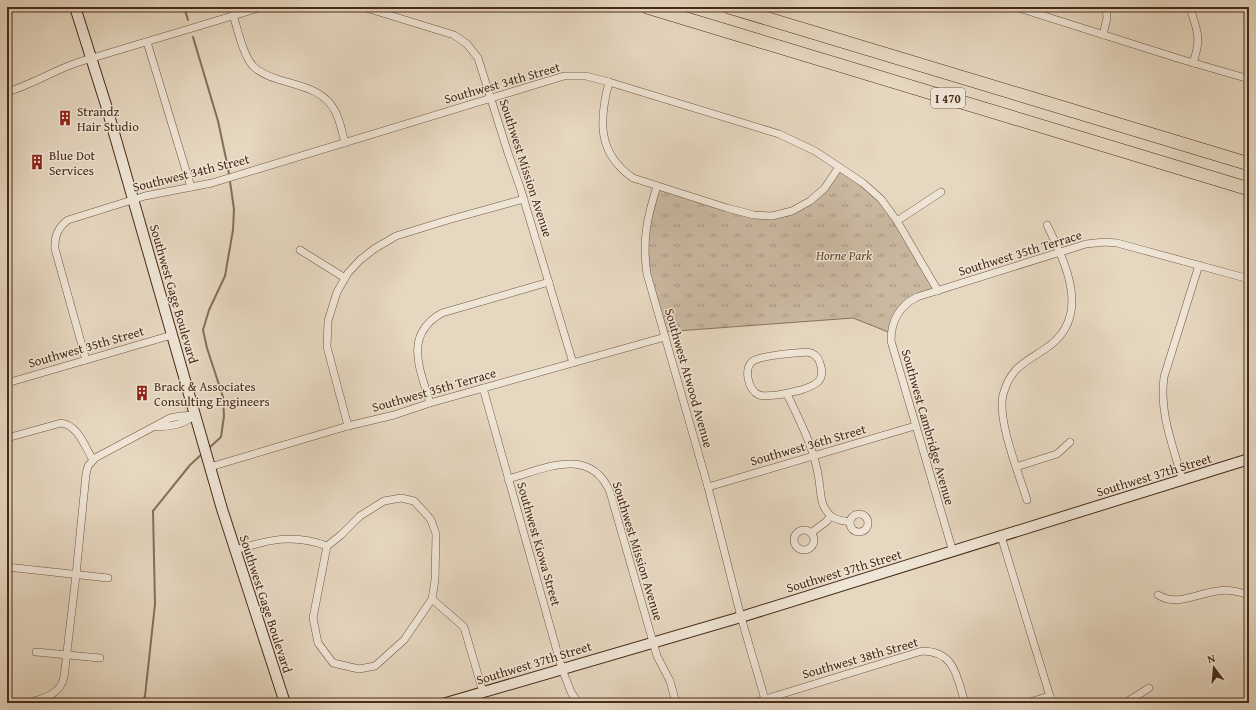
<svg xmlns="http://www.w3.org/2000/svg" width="1256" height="710" font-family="'Gentium Book Plus',serif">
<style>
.park{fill:url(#park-tufts);stroke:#8a725d}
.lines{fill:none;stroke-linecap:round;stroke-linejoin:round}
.stream{stroke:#866e5a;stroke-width:2}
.minor-casing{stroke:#705541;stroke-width:8}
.secondary-casing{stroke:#482a17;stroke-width:12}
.motorway-casing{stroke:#482a17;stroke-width:14}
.minor{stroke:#efe5d6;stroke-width:7}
.secondary{stroke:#efe5d6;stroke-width:10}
.motorway{stroke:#e6d7c0;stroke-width:13}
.labels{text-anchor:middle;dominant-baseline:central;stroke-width:3;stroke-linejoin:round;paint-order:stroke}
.shield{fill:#efe5d6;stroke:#7a6250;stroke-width:1}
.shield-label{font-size:12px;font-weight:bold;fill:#482a17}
.street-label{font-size:13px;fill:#482a17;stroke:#efe5d6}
.poi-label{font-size:13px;fill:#482a17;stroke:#efe5d6;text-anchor:start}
.park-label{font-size:13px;font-style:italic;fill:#624733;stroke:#efe5d6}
</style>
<defs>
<pattern id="park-tufts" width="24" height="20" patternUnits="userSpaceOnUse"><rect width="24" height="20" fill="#cbbaa3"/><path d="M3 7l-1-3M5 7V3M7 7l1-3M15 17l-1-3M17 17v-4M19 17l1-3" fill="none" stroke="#a79784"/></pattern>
</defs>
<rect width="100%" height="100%" fill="#e6d7c0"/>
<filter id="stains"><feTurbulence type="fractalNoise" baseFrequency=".005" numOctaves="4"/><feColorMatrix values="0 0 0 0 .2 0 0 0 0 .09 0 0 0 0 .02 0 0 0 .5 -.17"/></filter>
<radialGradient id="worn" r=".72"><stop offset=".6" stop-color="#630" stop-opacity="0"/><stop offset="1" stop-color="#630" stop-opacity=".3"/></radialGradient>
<polygon class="park" points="839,167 875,193 938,291 908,302 891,333 853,318 663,332 644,247 657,186 727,208 772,216 810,201"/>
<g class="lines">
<g class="stream">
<polyline points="184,7 188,20"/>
<polyline points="193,37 218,121 228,168 234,209 233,230 225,276 209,310 203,330 207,348 223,397 224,416 221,437 209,448"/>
<polyline points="142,703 145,696 155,604 153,511 190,465 202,454"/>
</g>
<g class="minor-casing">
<g id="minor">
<polyline points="363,7 454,35 467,44 478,58 508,153 520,187 573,363"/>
<polyline points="1016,7 1180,59 1249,79"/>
<path d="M1190,7C1197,32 1202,36 1193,63"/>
<path d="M233,15C238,30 243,55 253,66C260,73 268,76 277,79C298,86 324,89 335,111C340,120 342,132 345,143"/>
<polyline points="1103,35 1107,18 1106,7"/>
<polyline points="147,42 191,187"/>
<path d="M609,82C599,120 597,153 633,178L727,208L754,215L772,216L792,211L810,201L824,189L839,167"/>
<path d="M7,92C32,85 54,70 79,62L262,7"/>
<path d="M657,186C647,218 642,240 647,274L708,487L741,617L766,703"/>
<polyline points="897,221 941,192"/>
<polyline points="300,250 345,278"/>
<path d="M807,352C814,353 818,356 820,363C826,381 816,385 801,390C793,392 785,394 777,395C771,395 764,397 759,395C748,390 743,368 753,361C761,355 796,353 807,352Z"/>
<path d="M86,360L55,249C54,236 58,227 68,220L145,196L212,183L564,76H586L609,82L779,134L815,151L863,183L881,199L897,221L938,291"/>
<polyline points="7,383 172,335"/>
<polyline points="483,388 562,669 571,692 578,703"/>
<path d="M787,394C800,421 815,450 819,480C821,493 820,506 830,515C834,520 844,521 850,522"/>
<path d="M430,403C420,369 403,335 442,313L549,282"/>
<polyline points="348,426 327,347 328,321 337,292 348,273 360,260 374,249 396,236 448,220 524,199"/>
<path d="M157,427C173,426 181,425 194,416"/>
<path d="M7,438L61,423C78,425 85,447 93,460"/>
<polyline points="210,467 348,426 394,415 430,403 665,337"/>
<polyline points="1016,467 1057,454 1070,442"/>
<path d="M508,479C544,469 590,445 610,492L657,656L670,681L676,703"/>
<path d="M1182,479C1173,445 1159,413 1164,377L1199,265"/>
<polyline points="708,487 915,426"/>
<polygon points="401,498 414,501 427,515 431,520 436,534 435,580 432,599 404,640 375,666 359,669 333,663 318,643 313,618 327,546 341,535 360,516 384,501"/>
<path d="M1027,500C1019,474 997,420 1003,395C1010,368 1024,363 1045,349C1093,318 1066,264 1047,225"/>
<circle cx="859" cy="523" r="9"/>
<circle cx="804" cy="540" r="10"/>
<polyline points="811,533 827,521 830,516"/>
<polyline points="1001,536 1052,703"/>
<path d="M235,550C268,540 293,533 327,546"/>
<path d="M953,552L891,341C891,322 899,306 917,297L1086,244L1105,242L1117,243L1249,279"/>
<polyline points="7,567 108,578"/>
<path d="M1158,595C1178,607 1197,593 1218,591C1229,589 1239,592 1249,595"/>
<polyline points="432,599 464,627 483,692"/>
<polyline points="36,652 100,658"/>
<path d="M756,702L922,651C955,651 957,677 965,703"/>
<path d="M28,703C44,698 60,695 64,677L76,575L86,474L88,466L95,458L170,418L181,416L195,415"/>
<polyline points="1026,703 1050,696"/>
<polyline points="1125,703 1149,688"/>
</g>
</g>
<g class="secondary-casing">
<g id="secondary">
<polyline points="75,7 106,105 222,509 285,703"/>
<polyline points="446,703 741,617 1249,459"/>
</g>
</g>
<g class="motorway-casing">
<g id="motorway">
<polyline points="647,7 1249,189"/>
<polyline points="729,7 1249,164"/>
</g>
</g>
<use href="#minor" class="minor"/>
<use href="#secondary" class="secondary"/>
<use href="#motorway" class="motorway"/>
</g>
<defs>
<g id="building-bare" transform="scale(1.2)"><path d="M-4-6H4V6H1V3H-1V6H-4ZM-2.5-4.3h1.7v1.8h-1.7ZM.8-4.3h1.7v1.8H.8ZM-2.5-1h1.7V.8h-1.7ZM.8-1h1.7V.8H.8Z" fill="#8f2418" stroke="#efe5d6" stroke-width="2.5" paint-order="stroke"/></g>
</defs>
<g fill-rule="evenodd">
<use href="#building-bare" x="65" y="118"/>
<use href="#building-bare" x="37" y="162"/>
<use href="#building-bare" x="142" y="393"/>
</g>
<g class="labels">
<rect class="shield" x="931" y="88" width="34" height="20" rx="3"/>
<g class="shield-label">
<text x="948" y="98">I 470</text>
</g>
<g class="street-label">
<text transform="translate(502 83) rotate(-16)">Southwest 34th Street</text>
<text transform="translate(526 168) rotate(72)">Southwest Mission Avenue</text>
<text transform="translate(191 173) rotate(-14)">Southwest 34th Street</text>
<text transform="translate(1020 253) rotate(-17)">Southwest 35th Terrace</text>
<text transform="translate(174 294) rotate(74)">Southwest Gage Boulevard</text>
<text transform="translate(86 347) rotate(-16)">Southwest 35th Street</text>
<text transform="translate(689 378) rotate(74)">Southwest Atwood Avenue</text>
<text transform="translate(434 390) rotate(-16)">Southwest 35th Terrace</text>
<text transform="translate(928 427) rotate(74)">Southwest Cambridge Avenue</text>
<text transform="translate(808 445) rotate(-16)">Southwest 36th Street</text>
<text transform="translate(1154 475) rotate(-17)">Southwest 37th Street</text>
<text transform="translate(539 544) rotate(74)">Southwest Kiowa Street</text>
<text transform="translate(638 551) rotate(73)">Southwest Mission Avenue</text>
<text transform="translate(844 571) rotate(-17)">Southwest 37th Street</text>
<text transform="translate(266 604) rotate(72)">Southwest Gage Boulevard</text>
<text transform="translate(860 658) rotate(-16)">Southwest 38th Street</text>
<text transform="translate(534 663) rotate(-17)">Southwest 37th Street</text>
</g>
<g class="poi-label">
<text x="77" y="111">Strandz<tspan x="77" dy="15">Hair Studio</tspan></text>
<text x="49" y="155">Blue Dot<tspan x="49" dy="15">Services</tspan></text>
<text x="154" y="386">Brack &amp; Associates<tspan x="154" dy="15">Consulting Engineers</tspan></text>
</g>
<g class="park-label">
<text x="844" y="255">Horne Park</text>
</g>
</g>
<rect width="1256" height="710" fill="none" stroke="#e6d7c0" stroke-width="24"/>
<rect x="8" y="8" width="1240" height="694" fill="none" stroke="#482a17" stroke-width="2"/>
<rect x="12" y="12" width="1232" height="686" fill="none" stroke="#482a17"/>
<g transform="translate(1214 668) rotate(344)" stroke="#efe5d6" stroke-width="3" paint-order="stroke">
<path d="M0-3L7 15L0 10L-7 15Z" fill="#482a17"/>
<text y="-6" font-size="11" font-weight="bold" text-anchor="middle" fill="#482a17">N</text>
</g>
<rect width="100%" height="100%" filter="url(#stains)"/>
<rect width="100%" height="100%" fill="url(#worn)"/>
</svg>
